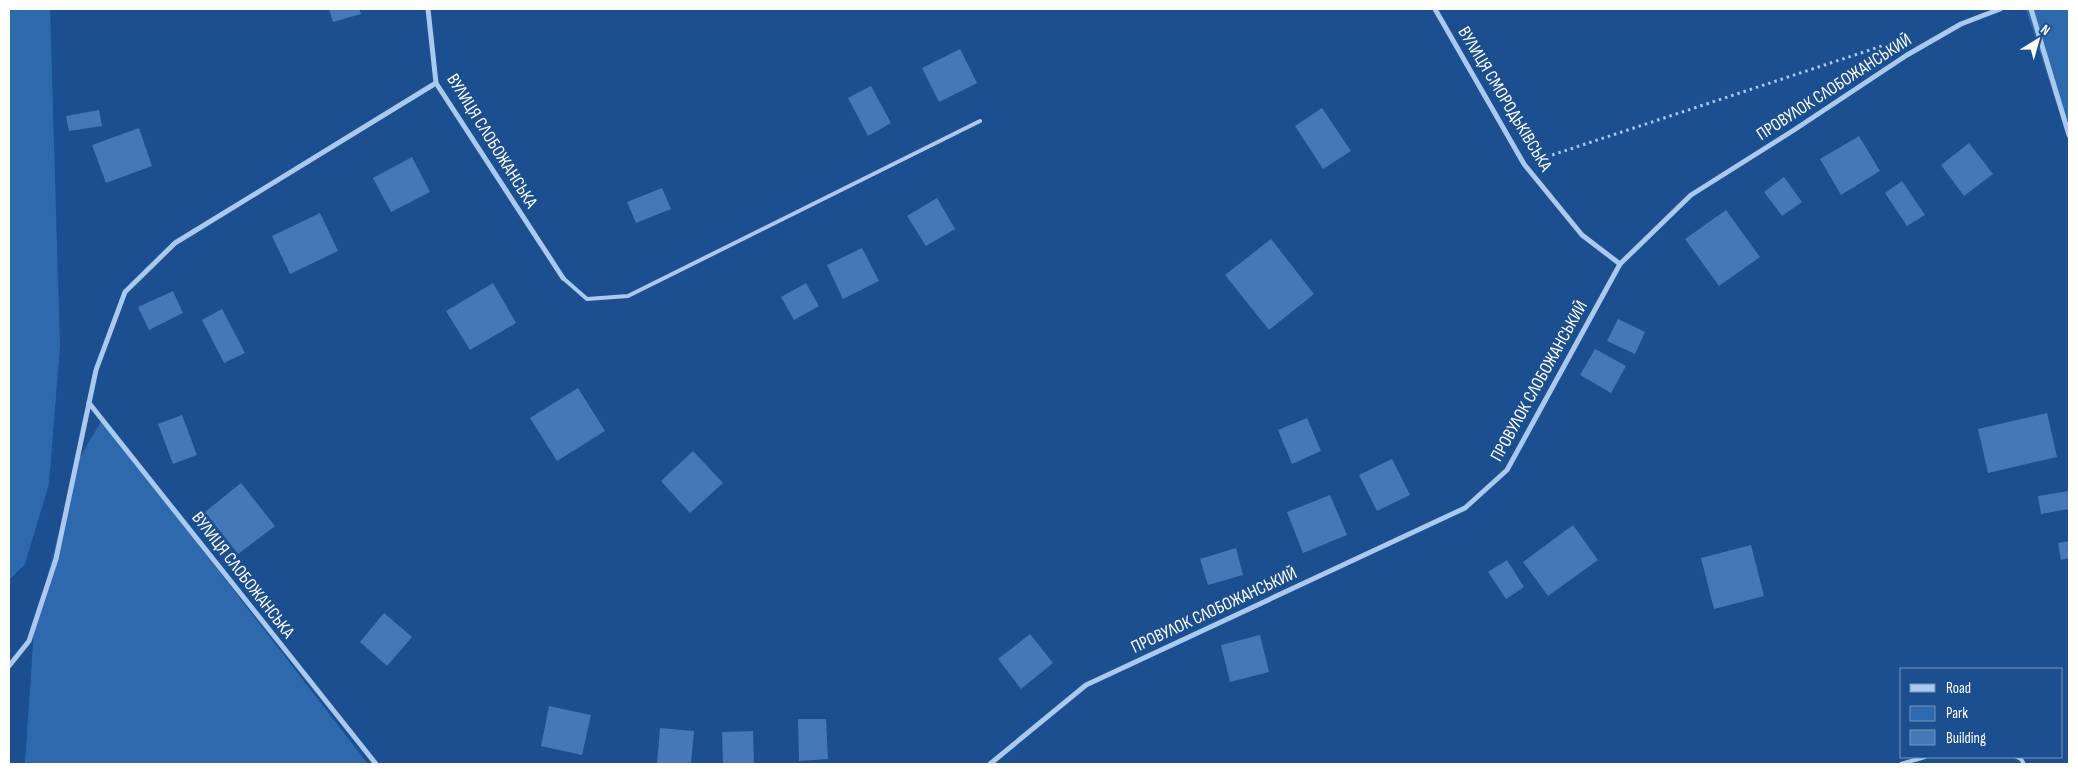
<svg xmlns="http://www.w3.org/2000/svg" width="2078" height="773" font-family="'Sofia Sans Condensed',sans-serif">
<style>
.green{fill:#2e69ad}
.building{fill:#4478b7}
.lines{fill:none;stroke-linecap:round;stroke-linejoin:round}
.path{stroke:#a9c9ee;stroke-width:3;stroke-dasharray:2.5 4;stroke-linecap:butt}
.lane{stroke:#a9c9ee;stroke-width:4}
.street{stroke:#a9c9ee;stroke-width:5}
.labels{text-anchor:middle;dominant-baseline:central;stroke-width:5;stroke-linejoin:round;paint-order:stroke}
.street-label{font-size:18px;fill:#fff;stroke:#1b4f8f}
</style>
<rect width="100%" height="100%" fill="#1b4f8f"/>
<g class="green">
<polygon points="9,9 50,9 60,346 49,484 25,564 9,580"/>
<polygon points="2026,9 2069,9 2069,143"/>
<polygon points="102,420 368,764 25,764 34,628 77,462"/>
</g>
<g class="building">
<polygon points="329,9 359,9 361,14 333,22"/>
<polygon points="960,49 977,83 939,102 922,68"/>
<polygon points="871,86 891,123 868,136 848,98"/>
<polygon points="1322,108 1351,151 1323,169 1295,126"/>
<polygon points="99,110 102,126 69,131 66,116"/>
<polygon points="139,128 152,166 106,183 92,145"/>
<polygon points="1859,136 1880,171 1841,195 1820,159"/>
<polygon points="1969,143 1993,174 1964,196 1941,165"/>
<polygon points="412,157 430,192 391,212 373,178"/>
<polygon points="1784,177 1802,202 1782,216 1764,192"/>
<polygon points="1902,181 1925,215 1907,226 1885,193"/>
<polygon points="662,188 671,209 636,223 627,202"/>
<polygon points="937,198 955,229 926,246 907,216"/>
<polygon points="1726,210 1760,257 1719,286 1685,239"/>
<polygon points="320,213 338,251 290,274 272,236"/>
<polygon points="1271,239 1314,294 1269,330 1225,275"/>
<polygon points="862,248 879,281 843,299 827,265"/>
<polygon points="493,283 516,323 470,350 446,311"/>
<polygon points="806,283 819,306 794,320 781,297"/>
<polygon points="173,291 183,313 149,330 138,307"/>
<polygon points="222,309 245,353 224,363 202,320"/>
<polygon points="1618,319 1645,332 1635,354 1607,341"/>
<polygon points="1595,349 1626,366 1611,393 1580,375"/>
<polygon points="578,388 605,431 557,461 530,418"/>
<polygon points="2047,413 2057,457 1988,473 1978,429"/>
<polygon points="182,415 197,455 173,464 158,424"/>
<polygon points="1307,418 1321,451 1292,464 1278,430"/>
<polygon points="693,451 723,483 690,513 661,481"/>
<polygon points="1392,459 1410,495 1377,511 1359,475"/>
<polygon points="241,483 275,526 238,554 205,512"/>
<polygon points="2069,491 2069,509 2041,514 2038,496"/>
<polygon points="1330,495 1347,535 1303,553 1287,512"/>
<polygon points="1573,525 1598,560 1548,596 1523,562"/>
<polygon points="2069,541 2069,558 2061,560 2058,543"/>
<polygon points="1751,545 1764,596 1714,609 1701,558"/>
<polygon points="1236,548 1243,575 1208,585 1200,559"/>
<polygon points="1507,560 1524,587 1506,599 1488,572"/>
<polygon points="384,613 412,637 387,666 360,642"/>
<polygon points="1030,634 1053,663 1021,689 998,659"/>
<polygon points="1260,635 1269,672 1230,682 1221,645"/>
<polygon points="549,706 591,715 582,755 541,746"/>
<polygon points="798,719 826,719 828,759 799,761"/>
<polygon points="660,728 694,731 691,764 657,764"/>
<polygon points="753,731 754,764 723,764 722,732"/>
</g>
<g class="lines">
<polyline class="path" points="1546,157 1882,46"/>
<g class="lane">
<polyline points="563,278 587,299 628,296 980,121"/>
<polyline points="2017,757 2021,759 2024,764"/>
<polyline points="1901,764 1925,757"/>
</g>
<g class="street">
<polyline points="428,9 436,83 563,278"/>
<polyline points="1435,9 1524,164 1582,235 1620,264"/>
<polyline points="2031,9 2069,135"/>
<polyline points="89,403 376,764"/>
<polyline points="9,666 29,641 56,559 96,370 125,292 175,243 436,83"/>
<polyline points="990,764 1086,685 1465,508 1507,470 1620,264 1691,195 1794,130 1907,55 1961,24 2000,9"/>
</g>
</g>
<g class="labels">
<g class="street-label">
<text transform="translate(1834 87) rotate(-33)">ПРОВУЛОК СЛОБОЖАНСЬКИЙ</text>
<text transform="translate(1505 99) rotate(59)">ВУЛИЦЯ СМОРОДЬКІВСЬКА</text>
<text transform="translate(492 141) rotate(58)">ВУЛИЦЯ СЛОБОЖАНСЬКА</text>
<text transform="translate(1539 381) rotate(-61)">ПРОВУЛОК СЛОБОЖАНСЬКИЙ</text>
<text transform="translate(243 575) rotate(52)">ВУЛИЦЯ СЛОБОЖАНСЬКА</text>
<text transform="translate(1214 610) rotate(-25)">ПРОВУЛОК СЛОБОЖАНСЬКИЙ</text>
</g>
</g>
<rect width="2078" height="773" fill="none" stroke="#ffffff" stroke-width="20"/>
<rect x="1900" y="668" width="162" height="90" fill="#1b4f8f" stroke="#7695bc"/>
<rect x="1910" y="684" width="25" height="8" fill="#a9c9ee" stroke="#7695bc"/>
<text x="1946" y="693" font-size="15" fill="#ffffff">Road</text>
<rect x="1910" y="706" width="25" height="15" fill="#2e69ad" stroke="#7695bc"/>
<text x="1946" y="718" font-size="15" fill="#ffffff">Park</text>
<rect x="1910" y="730" width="25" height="15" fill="#4478b7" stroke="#7695bc"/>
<text x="1946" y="743" font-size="15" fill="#ffffff">Building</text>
<g transform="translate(2038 40) rotate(37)" stroke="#1b4f8f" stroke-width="4" paint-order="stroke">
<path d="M0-4L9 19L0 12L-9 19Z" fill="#ffffff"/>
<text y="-8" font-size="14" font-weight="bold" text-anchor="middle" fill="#ffffff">N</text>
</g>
</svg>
